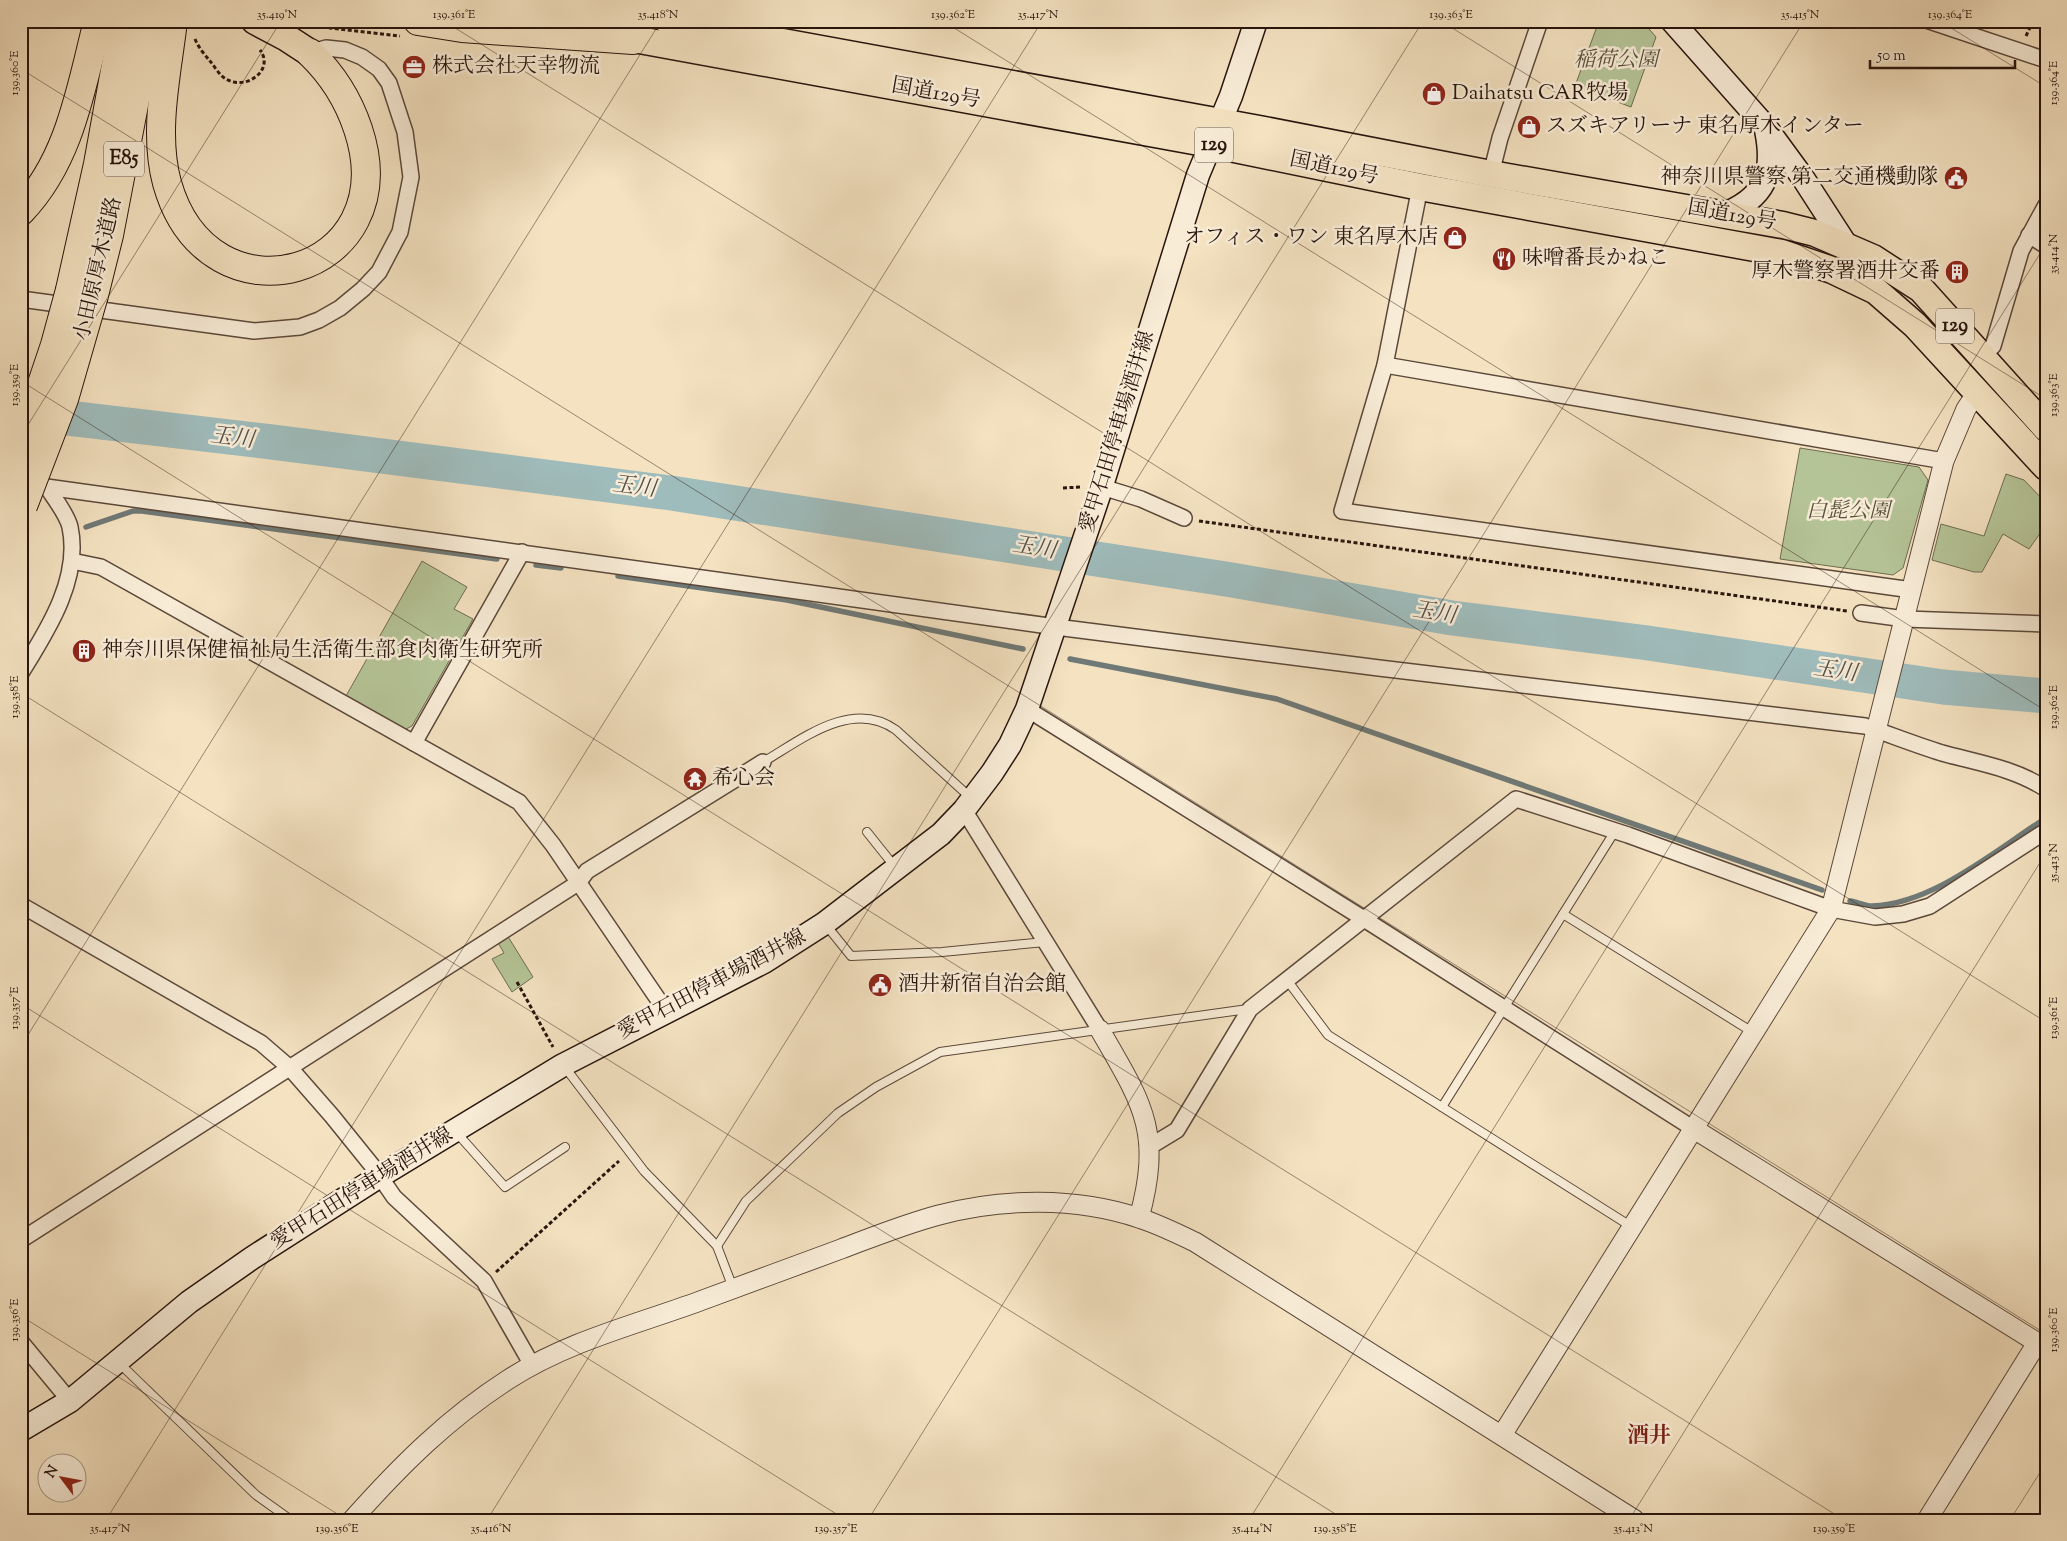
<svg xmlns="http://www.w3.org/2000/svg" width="2067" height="1541" font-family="'Sorts Mill Goudy','Noto Serif JP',serif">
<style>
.green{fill:#b5c497;stroke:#6e6c52}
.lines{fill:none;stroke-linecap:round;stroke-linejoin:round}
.stream{stroke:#6f7976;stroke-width:5.5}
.river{stroke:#9fbcbc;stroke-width:35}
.service-casing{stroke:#5b483a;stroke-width:10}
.minor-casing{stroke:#5b483a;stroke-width:18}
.tertiary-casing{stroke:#5b483a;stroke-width:21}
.secondary-casing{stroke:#28150d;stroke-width:25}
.trunk-casing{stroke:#28150d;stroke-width:29}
.motorway-casing{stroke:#28150d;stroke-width:30}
.path{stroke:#28150d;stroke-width:3;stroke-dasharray:4 2.5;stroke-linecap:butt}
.service{stroke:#f8ecd7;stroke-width:8}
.minor{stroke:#f8ecd7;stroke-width:15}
.tertiary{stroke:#f8ecd7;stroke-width:19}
.secondary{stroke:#f8ecd7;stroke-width:22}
.trunk{stroke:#f4e2c1;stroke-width:26}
.motorway{stroke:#f4e2c1;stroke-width:28}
.motorway-bridge-casing{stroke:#28150d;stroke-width:30;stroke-linecap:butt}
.motorway-bridge{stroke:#f4e2c1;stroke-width:28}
.ticks{fill:none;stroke:#28150d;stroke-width:1;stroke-opacity:0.45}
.labels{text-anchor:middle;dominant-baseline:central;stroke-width:5;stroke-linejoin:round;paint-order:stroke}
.shield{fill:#f8ecd7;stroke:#66564a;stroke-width:1}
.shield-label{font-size:20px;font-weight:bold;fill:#28150d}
.park-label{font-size:21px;font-style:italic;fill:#59523d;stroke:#f8ecd7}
.poi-label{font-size:21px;fill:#28150d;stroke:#f8ecd7;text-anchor:start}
.street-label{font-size:21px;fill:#28150d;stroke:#f8ecd7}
.water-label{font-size:22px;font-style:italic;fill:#524f4a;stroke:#f8ecd7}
.neighbourhood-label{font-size:22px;font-weight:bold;fill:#7a1f14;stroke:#f8ecd7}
.neatline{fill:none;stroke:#28150d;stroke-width:2}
.ticks-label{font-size:12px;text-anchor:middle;fill:#28150d}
</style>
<rect width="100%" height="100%" fill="#f4e2c1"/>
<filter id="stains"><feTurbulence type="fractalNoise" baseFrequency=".004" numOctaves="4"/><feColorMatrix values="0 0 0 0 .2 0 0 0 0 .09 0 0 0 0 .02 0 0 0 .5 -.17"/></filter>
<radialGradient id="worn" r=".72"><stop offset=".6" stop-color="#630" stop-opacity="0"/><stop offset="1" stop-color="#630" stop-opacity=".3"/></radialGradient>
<g class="green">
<polygon points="1599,21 1642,21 1656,37 1631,107 1575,86"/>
<polygon points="1800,448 1919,467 1928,480 1903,568 1893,575 1780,559"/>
<polygon points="2006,474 2024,480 2046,503 2046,525 2029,549 2003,534 1982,572 1974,572 1932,560 1941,524 1984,536"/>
<polygon points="422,561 467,587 454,609 473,619 412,726 404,730 346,696"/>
<polygon points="507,935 533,977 512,992 492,959 504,953 497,941"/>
</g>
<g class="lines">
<g class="stream">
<polyline points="86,527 133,511 142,511 497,559"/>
<polyline points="536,565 561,568"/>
<polyline points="618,576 787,600 1023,649"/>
<polyline points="1070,659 1277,699 1822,890"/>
<path d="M1850,901C1857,902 1865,906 1872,906C1933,904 1996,850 2046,818"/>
</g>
<polyline class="river" points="25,413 272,442 671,493 1232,580 1452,618 1648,643 1943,687 2046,696"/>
<g class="service-casing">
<g id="service">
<path d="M763,762C801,740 852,698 896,730L971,798"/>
<polyline points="867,832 895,867"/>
<polyline points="1563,914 1754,1033"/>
<polyline points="826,925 851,956 942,952 1045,942"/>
<polyline points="1287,980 1328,1035 1632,1227"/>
<polyline points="564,1066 644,1171 717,1246 733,1288"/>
<polyline points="1442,1107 1615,831"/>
<polyline points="456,1132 505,1187 565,1147"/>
<polyline points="717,1246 746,1201 838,1113 876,1087 940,1052 1248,1009"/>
<polyline points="118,1362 256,1495 291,1520"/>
</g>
</g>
<g class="minor-casing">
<g id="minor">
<polyline points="1929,21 2046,60"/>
<polyline points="1491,174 1500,138 1540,21"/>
<polyline points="1420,187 1385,365 1342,511 1912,590"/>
<polyline points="2029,235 2046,246"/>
<polyline points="21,299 254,331 300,327 319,320 340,308 363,289 379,272 400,232 411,177 405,132 389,83 379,69 362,57 345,50 326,48 310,53"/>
<polyline points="1982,357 1993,346 2021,251 2046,205"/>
<polyline points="1385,365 1944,461"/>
<path d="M25,484L1056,627L1379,668L1865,726C1891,735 1916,745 1942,753C1978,763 2014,768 2046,789"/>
<polyline points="1102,487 1141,499 1184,518"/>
<polyline points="72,561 101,567 519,802 553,845 666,1011"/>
<polyline points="1861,613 1905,619 2046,624"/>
<path d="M21,673C47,631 81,579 70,527C67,514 54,498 47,487"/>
<polyline points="1027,709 1364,919 1694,1129"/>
<polyline points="414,743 522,552"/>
<polyline points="964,810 1100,1030"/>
<polyline points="21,905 261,1043 290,1068 332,1116 374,1168 394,1197 484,1281 532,1365"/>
<polyline points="1149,1147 1177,1130 1250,1009 1516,799 1628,835 1831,909 1875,917 1903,914 1930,906 2046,831"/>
<polyline points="21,1240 578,883 587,871 763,762"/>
<polyline points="21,1342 70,1401"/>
</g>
</g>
<g class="tertiary-casing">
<g id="tertiary">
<path d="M1100,1030C1142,1103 1163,1131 1139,1218"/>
<polyline points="1694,1129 2046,1348"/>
<polyline points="1502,1435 1831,909 1944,461 1966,409 1978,391"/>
<path d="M352,1520C400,1466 448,1418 509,1379C568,1341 635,1325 700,1301C747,1284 794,1266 841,1249C873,1237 905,1224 939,1215C1002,1198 1076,1197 1139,1218C1158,1224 1176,1233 1195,1242L1635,1520"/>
<polyline points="1927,1520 2037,1343"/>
</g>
</g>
<g class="secondary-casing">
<g id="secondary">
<polyline points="1672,21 1765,126 1803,178 1876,291"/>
<path d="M1722,215C1765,198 1775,174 1766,130"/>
<polyline points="21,1430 70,1401 189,1302 252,1258 380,1176 563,1065 764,962 825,923 941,834 964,810 992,773 1010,745 1027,709 1099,495 1198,175 1231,96 1256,21"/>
</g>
</g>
<g class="trunk-casing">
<g id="trunk">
<polyline points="255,21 287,38 310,53"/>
<polyline points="668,21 1259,129 1491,174 1783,225 1815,233 1873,258 1921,289 2046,428"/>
<polyline points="612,35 1210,144 1420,187 1782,253 1832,270 1876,291 1915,325 2046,467"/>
</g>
</g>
<g class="motorway-casing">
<g id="motorway">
<path d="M173,21C167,73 153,132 167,183C209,332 407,276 358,129C348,99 333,75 310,53"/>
<polyline points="418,21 462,28 633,40"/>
<polyline points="673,21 680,24"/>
<path d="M21,211C70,160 81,88 98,21"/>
<polyline points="70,290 98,164 124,21"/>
<polyline points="94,295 109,235 150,21"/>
</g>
</g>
<g class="path">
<polyline points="310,21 330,28 400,36"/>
<polyline points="2026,36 2033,21"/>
<path d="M195,39C198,47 205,55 210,61C215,67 220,76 226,79C246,91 275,70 260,50"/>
<polyline points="1063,488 1080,487"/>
<polyline points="1199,521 1847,611"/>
<polyline points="517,982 553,1047"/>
<polyline points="496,1272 619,1161"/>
</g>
<use href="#service" class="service"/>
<use href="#minor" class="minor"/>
<use href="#tertiary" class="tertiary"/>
<use href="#secondary" class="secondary"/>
<use href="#trunk" class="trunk"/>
<use href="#motorway" class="motorway"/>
<g class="motorway-bridge-casing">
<g id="motorway-bridge">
<polyline points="21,446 55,345 70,290"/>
<polyline points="23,506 64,399 94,295"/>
</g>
</g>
<use href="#motorway-bridge" class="motorway-bridge"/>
</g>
<path class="ticks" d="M444,21L2046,1022M943,21L2046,711M1441,21L2046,399M1940,21L2046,87M21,69L2046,1334M21,381L1844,1520M21,436L281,21M21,693L1345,1520M21,1004L846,1520M21,1046L661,21M21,1316L347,1520M106,1520L1042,21M487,1520L1423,21M868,1520L1804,21M1249,1520L2046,244M1629,1520L2046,853M2010,1520L2046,1463"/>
<defs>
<g id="office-disc" transform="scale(1.25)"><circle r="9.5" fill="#8f2418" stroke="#f8ecd7"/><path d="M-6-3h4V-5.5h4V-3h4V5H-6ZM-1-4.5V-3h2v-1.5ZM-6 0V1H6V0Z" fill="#fff"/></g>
<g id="shop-disc" transform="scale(1.25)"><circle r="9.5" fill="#8f2418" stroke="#f8ecd7"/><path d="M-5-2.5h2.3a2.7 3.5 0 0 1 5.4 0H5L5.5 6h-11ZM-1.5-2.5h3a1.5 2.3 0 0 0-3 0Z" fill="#fff"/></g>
<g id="civic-disc" transform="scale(1.25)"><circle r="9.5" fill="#8f2418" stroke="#f8ecd7"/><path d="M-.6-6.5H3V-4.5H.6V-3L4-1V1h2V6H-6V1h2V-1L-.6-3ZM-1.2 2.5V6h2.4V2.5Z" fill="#fff"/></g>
<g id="restaurant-disc" transform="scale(1.25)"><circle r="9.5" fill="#8f2418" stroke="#f8ecd7"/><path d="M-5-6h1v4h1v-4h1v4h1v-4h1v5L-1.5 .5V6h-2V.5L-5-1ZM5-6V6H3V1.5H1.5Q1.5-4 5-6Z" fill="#fff"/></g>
<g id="building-disc" transform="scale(1.25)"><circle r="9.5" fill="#8f2418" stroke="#f8ecd7"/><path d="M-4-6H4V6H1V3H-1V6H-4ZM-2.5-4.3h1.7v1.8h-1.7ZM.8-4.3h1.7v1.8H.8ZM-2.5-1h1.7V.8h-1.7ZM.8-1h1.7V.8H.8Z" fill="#fff"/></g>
<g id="temple-disc" transform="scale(1.25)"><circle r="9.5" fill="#8f2418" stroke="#f8ecd7"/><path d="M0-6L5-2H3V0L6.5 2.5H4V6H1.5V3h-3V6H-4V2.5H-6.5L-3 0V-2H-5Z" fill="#fff"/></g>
</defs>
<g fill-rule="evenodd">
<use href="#office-disc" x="414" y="67"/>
<use href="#shop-disc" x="1434" y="94"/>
<use href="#shop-disc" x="1529" y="127"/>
<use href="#civic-disc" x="1956" y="178"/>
<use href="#shop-disc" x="1455" y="238"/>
<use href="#restaurant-disc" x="1504" y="259"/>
<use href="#building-disc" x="1957" y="272"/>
<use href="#building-disc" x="84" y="651"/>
<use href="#temple-disc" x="695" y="779"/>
<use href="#civic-disc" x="880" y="985"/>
</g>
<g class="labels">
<g class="shield">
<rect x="1195" y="127.5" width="38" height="35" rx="4"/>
<rect x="104" y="141.5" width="40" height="35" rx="4"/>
<rect x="1936" y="308.5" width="38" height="35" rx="4"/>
</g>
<g class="shield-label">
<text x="1214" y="145">129</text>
<text x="124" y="159">E85</text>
<text x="1955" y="326">129</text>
</g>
<g class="park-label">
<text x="1616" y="61">稲荷公園</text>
<text x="1848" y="512">白髭公園</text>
</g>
<g class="poi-label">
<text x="432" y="67">株式会社天幸物流</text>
<text x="1452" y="94">Daihatsu CAR牧場</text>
<text x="1546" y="127">スズキアリーナ 東名厚木インター</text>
<text x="1938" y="178" text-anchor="end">神奈川県警察 第二交通機動隊</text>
<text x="1438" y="238" text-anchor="end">オフィス・ワン 東名厚木店</text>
<text x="1522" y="259">味噌番長かねこ</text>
<text x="1940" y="272" text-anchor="end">厚木警察署酒井交番</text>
<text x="102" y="651">神奈川県保健福祉局生活衛生部食肉衛生研究所</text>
<text x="712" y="779">希心会</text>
<text x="898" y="985">酒井新宿自治会館</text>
</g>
<g class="street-label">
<text transform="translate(936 94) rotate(10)">国道129号</text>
<text transform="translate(1334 169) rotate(12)">国道129号</text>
<text transform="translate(1732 216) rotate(10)">国道129号</text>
<text transform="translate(99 269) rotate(-77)">小田原厚木道路</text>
<text transform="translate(1118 432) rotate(-73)">愛甲石田停車場酒井線</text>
<text transform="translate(712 985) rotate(-28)">愛甲石田停車場酒井線</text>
<text transform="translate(362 1189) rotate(-32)">愛甲石田停車場酒井線</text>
</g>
<g class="water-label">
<text transform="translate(232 439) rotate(7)">玉川</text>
<text transform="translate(634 488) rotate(7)">玉川</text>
<text transform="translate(1034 549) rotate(9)">玉川</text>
<text transform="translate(1434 614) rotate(9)">玉川</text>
<text transform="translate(1835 672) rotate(8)">玉川</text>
</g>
<g class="neighbourhood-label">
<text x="1649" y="1437">酒井</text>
</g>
</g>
<rect width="2067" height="1541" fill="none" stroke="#f4e2c1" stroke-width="55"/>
<g transform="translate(62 1478) rotate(302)"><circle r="24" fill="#f8ecd7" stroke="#a59686"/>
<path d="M0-4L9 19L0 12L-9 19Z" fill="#8f2418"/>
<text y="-8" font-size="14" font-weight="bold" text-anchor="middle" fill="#28150d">N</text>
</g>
<path d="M1870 60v8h145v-8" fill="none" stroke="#28150d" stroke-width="2.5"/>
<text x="1877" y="60" font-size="15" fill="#28150d" stroke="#f8ecd7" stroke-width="4" paint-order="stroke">50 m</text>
<rect x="28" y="28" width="2012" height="1486" class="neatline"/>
<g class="ticks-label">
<text x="277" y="18">35.419°N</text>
<text x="454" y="18">139.361°E</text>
<text x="658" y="18">35.418°N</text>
<text x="953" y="18">139.362°E</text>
<text x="1038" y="18">35.417°N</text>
<text x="1451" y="18">139.363°E</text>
<text x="1800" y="18">35.415°N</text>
<text x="1950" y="18">139.364°E</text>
<text transform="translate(14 73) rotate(-90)" y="4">139.360°E</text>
<text transform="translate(2053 83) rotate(-90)" y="4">139.364°E</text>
<text transform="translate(2053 254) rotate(-90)" y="4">35.414°N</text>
<text transform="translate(14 385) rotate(-90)" y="4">139.359°E</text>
<text transform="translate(2053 395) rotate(-90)" y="4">139.363°E</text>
<text transform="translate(14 697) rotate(-90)" y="4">139.358°E</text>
<text transform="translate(2053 707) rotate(-90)" y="4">139.362°E</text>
<text transform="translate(2053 863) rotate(-90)" y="4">35.413°N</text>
<text transform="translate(14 1008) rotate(-90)" y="4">139.357°E</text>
<text transform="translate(2053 1018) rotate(-90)" y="4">139.361°E</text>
<text transform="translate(14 1320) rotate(-90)" y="4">139.356°E</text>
<text transform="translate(2053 1330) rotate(-90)" y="4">139.360°E</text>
<text x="110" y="1532">35.417°N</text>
<text x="337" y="1532">139.356°E</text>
<text x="491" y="1532">35.416°N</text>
<text x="836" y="1532">139.357°E</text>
<text x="1252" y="1532">35.414°N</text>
<text x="1335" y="1532">139.358°E</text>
<text x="1633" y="1532">35.413°N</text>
<text x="1834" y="1532">139.359°E</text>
</g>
<rect width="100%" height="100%" filter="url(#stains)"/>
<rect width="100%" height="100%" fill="url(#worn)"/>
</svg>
